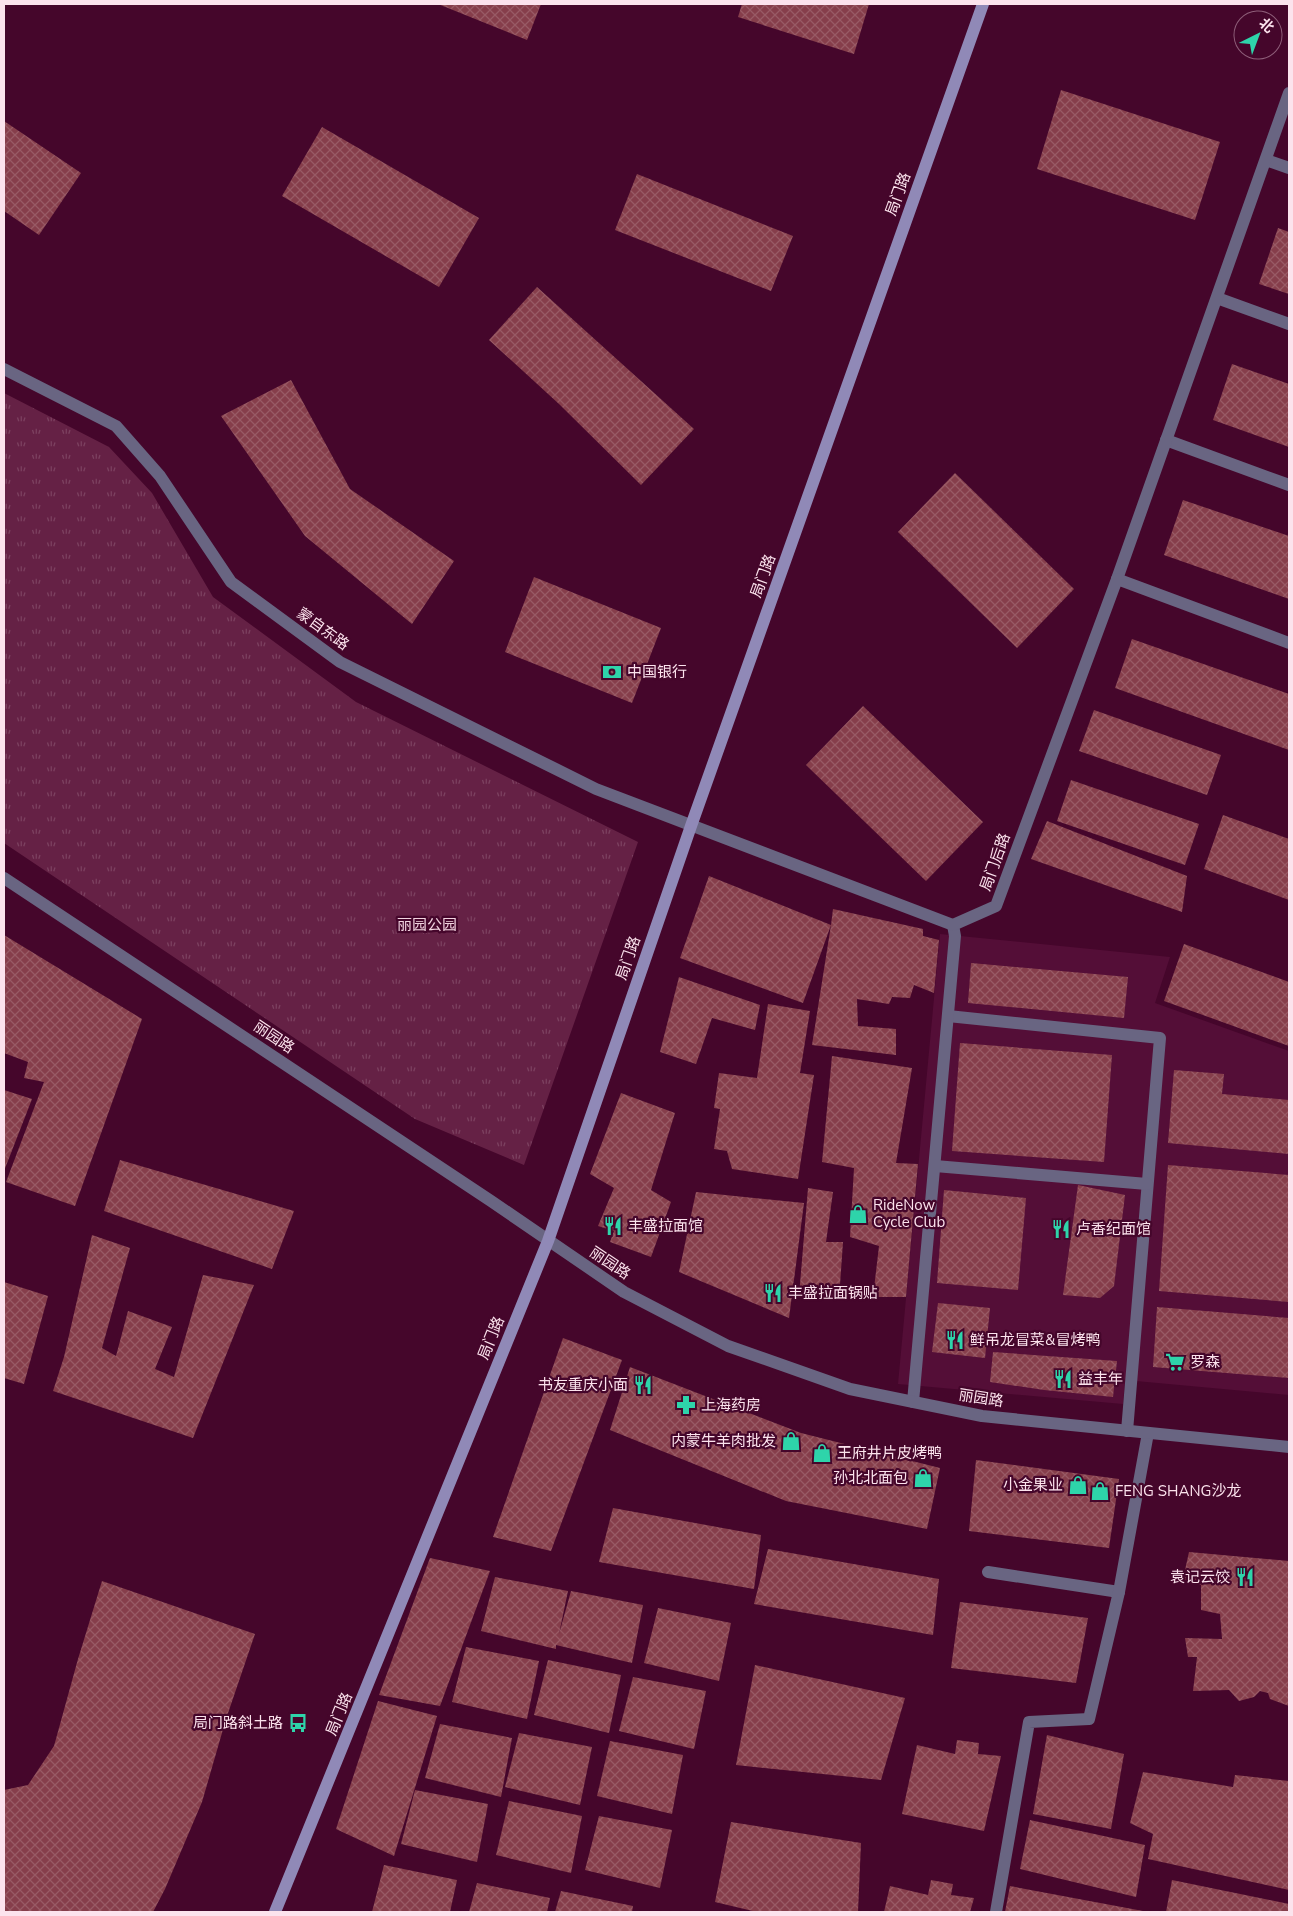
<svg xmlns="http://www.w3.org/2000/svg" width="1293" height="1916" font-family="'Nunito Sans','Noto Sans SC',sans-serif">
<style>
.built{fill:#540e37}
.grass{fill:url(#grass-tufts)}
.building{fill:url(#building-cross-hatch)}
.lines{fill:none;stroke-linecap:round;stroke-linejoin:round}
.lane{stroke:#696582;stroke-width:12}
.street{stroke:#696582;stroke-width:12}
.secondary{stroke:#9089b7;stroke-width:12}
.labels{text-anchor:middle;dominant-baseline:central;stroke-width:4.5;stroke-linejoin:round;paint-order:stroke}
.street-label{font-size:15px;fill:#fce3ed;stroke:#45062b}
.poi-label{font-size:15px;fill:#fce3ed;stroke:#45062b;text-anchor:start}
.park-label{font-size:15px;fill:#f2d4e0;stroke:#45062b}
</style>
<defs>
<pattern id="grass-tufts" width="24" height="20" patternUnits="userSpaceOnUse" patternTransform="scale(1.25)"><rect width="24" height="20" fill="#652145"/><path d="M3 7l-1-3M5 7V3M7 7l1-3M15 17l-1-3M17 17v-4M19 17l1-3" fill="none" stroke="#7c4160"/></pattern>
<pattern id="building-cross-hatch" width="8" height="8" patternUnits="userSpaceOnUse" patternTransform="scale(1.25)"><rect width="8" height="8" fill="#863e4b"/><path d="M0 0l8 8M0 8l8-8" fill="none" stroke="#985a65"/></pattern>
</defs>
<rect width="100%" height="100%" fill="#45062b"/>
<polygon class="built" points="940,934 1170,957 1155,1003 1289,1051 1289,1395 1125,1380 1123,1404 898,1384"/>
<polygon class="grass" points="4,393 109,447 152,493 213,597 356,702 638,842 524,1165 415,1119 4,843"/>
<g class="building">
<polygon points="438,4 541,4 527,40"/>
<polygon points="742,4 869,4 854,54 738,17"/>
<polygon points="1061,90 1220,142 1195,220 1037,169"/>
<polygon points="4,121 81,173 39,235 4,211"/>
<polygon points="322,127 479,218 439,287 282,196"/>
<polygon points="637,174 793,236 771,291 615,230"/>
<polygon points="1278,228 1289,232 1289,294 1259,284"/>
<polygon points="537,287 694,429 641,485 559,404 489,340"/>
<polygon points="1232,364 1289,384 1289,447 1213,420"/>
<polygon points="291,380 350,489 454,561 412,624 305,536 221,416"/>
<polygon points="955,473 1074,589 1017,648 898,532"/>
<polygon points="1183,500 1289,536 1289,599 1164,555"/>
<polygon points="534,577 661,628 632,703 505,652"/>
<polygon points="1132,639 1289,694 1289,750 1115,688"/>
<polygon points="863,706 983,822 926,881 806,765"/>
<polygon points="1094,710 1221,755 1207,795 1079,751"/>
<polygon points="1071,780 1199,824 1185,865 1057,821"/>
<polygon points="1223,815 1289,839 1289,900 1204,869"/>
<polygon points="1047,821 1187,876 1182,912 1031,859"/>
<polygon points="709,876 831,925 833,909 923,929 923,936 939,940 934,993 914,985 910,998 892,997 889,1004 857,999 858,1026 896,1029 896,1055 812,1045 831,925 803,1003 680,958"/>
<polygon points="4,935 142,1019 75,1206 6,1182 44,1082 24,1078 28,1062 4,1053"/>
<polygon points="1184,944 1289,982 1289,1046 1164,1001"/>
<polygon points="971,963 1128,977 1124,1018 968,1003"/>
<polygon points="679,977 760,1005 755,1030 712,1018 696,1064 660,1052"/>
<polygon points="768,1004 810,1011 800,1073 814,1075 798,1179 732,1169 727,1151 714,1149 720,1109 714,1108 719,1073 757,1078"/>
<polygon points="960,1043 1112,1055 1104,1162 952,1151"/>
<polygon points="832,1056 912,1068 896,1163 918,1164 906,1297 873,1297 879,1246 850,1237 854,1168 822,1162"/>
<polygon points="1174,1070 1224,1074 1222,1094 1289,1100 1289,1154 1168,1143"/>
<polygon points="4,1090 32,1099 4,1171"/>
<polygon points="621,1093 675,1113 651,1190 671,1202 651,1257 610,1242 614,1231 598,1226 614,1188 590,1174"/>
<polygon points="120,1160 294,1211 272,1269 104,1211"/>
<polygon points="1168,1165 1289,1175 1289,1302 1159,1291"/>
<polygon points="1078,1185 1125,1195 1114,1286 1100,1298 1063,1295"/>
<polygon points="808,1188 833,1192 826,1242 843,1242 839,1299 799,1296"/>
<polygon points="944,1190 1026,1198 1018,1290 937,1283"/>
<polygon points="696,1192 804,1203 789,1318 679,1272"/>
<polygon points="92,1235 130,1248 102,1348 116,1356 128,1311 172,1327 155,1369 174,1377 203,1275 254,1285 193,1438 53,1391 64,1357"/>
<polygon points="4,1282 48,1296 24,1384 4,1378"/>
<polygon points="938,1303 990,1308 985,1358 932,1352"/>
<polygon points="1157,1307 1289,1318 1289,1378 1153,1367"/>
<polygon points="563,1338 622,1360 551,1551 493,1537"/>
<polygon points="993,1352 1117,1361 1113,1397 1044,1390 990,1382"/>
<polygon points="630,1367 801,1433 940,1468 927,1529 786,1501 610,1430"/>
<polygon points="976,1460 1119,1479 1109,1548 969,1531"/>
<polygon points="613,1508 761,1535 754,1589 599,1562"/>
<polygon points="768,1549 939,1579 933,1635 754,1604"/>
<polygon points="1189,1552 1289,1561 1289,1706 1270,1699 1268,1693 1260,1691 1254,1697 1239,1701 1229,1690 1193,1691 1197,1657 1188,1657 1185,1638 1222,1639 1220,1614 1201,1610 1201,1585 1183,1579"/>
<polygon points="430,1558 490,1571 440,1706 379,1695"/>
<polygon points="495,1577 568,1591 559,1634 571,1591 643,1605 632,1663 556,1645 556,1649 481,1631"/>
<polygon points="102,1581 255,1634 226,1719 202,1802 165,1889 153,1912 4,1912 4,1790 28,1785 54,1746 78,1659"/>
<polygon points="960,1602 1088,1618 1076,1683 951,1668"/>
<polygon points="658,1608 731,1623 719,1681 644,1663"/>
<polygon points="466,1647 539,1661 527,1719 452,1702"/>
<polygon points="548,1660 621,1675 609,1733 534,1715"/>
<polygon points="755,1665 905,1698 881,1780 736,1765"/>
<polygon points="633,1677 706,1691 694,1749 619,1731"/>
<polygon points="378,1701 437,1716 394,1856 336,1829"/>
<polygon points="440,1724 512,1738 501,1797 425,1778"/>
<polygon points="519,1733 592,1747 580,1805 505,1787"/>
<polygon points="1047,1735 1124,1754 1111,1829 1033,1814"/>
<polygon points="957,1740 979,1743 978,1754 1001,1756 984,1831 902,1814 917,1745 955,1754"/>
<polygon points="610,1741 683,1755 672,1814 597,1796"/>
<polygon points="1143,1772 1233,1787 1235,1775 1289,1781 1289,1890 1148,1859 1153,1834 1130,1823"/>
<polygon points="415,1790 488,1804 477,1862 401,1844"/>
<polygon points="509,1801 582,1816 571,1873 496,1855"/>
<polygon points="599,1816 672,1830 660,1888 585,1870"/>
<polygon points="1030,1820 1145,1845 1136,1897 1020,1869"/>
<polygon points="731,1822 861,1843 858,1912 757,1912 715,1902"/>
<polygon points="384,1865 457,1880 450,1912 372,1912"/>
<polygon points="931,1880 953,1884 951,1895 974,1898 970,1912 884,1912 890,1886 928,1895"/>
<polygon points="1172,1880 1289,1904 1289,1912 1166,1912"/>
<polygon points="477,1883 550,1898 547,1912 469,1912"/>
<polygon points="1010,1886 1143,1911 1143,1912 1005,1912"/>
<polygon points="561,1891 633,1906 632,1912 555,1912"/>
</g>
<g class="lines">
<g class="lane">
<polyline points="1266,160 1289,168"/>
<polyline points="1217,298 1289,324"/>
<polyline points="1166,440 1289,485"/>
<polyline points="1117,579 1289,93"/>
<polyline points="948,1016 1160,1038 1127,1431"/>
<polyline points="935,1166 1147,1184"/>
<polyline points="913,1402 955,936 953,925"/>
<polyline points="988,1572 1119,1592"/>
<polyline points="996,1912 1029,1722 1089,1719 1119,1592 1148,1433"/>
</g>
<g class="street">
<polyline points="4,369 116,426 160,476 231,582 340,662 596,789 953,925 996,906 1117,579 1289,643"/>
<polyline points="4,878 491,1201 624,1292 728,1346 850,1389 982,1416 1289,1447"/>
</g>
<polyline class="secondary" points="275,1912 548,1241 691,826 983,4"/>
</g>
<defs>
<g id="bank-bare" transform="scale(1.5)"><path d="M-6-4H6V4H-6ZM0-2.3a2.3 2.3 0 1 0 0 4.6a2.3 2.3 0 1 0 0-4.6Z" fill="#2ed4aa" stroke="#45062b" stroke-width="2.5" paint-order="stroke"/></g>
<g id="shop-bare" transform="scale(1.5)"><path d="M-5-2.5h2.3a2.7 3.5 0 0 1 5.4 0H5L5.5 6h-11ZM-1.5-2.5h3a1.5 2.3 0 0 0-3 0Z" fill="#2ed4aa" stroke="#45062b" stroke-width="2.5" paint-order="stroke"/></g>
<g id="restaurant-bare" transform="scale(1.5)"><path d="M-5-6h1v4h1v-4h1v4h1v-4h1v5L-1.5 .5V6h-2V.5L-5-1ZM5-6V6H3V1.5H1.5Q1.5-4 5-6Z" fill="#2ed4aa" stroke="#45062b" stroke-width="2.5" paint-order="stroke"/></g>
<g id="supermarket-bare" transform="scale(1.5)"><path d="M-6-5.5h2.5l.6 2H6L4.5 2H-2.5L-4.4-4H-6ZM-1.5 3.2a1.3 1.3 0 1 0 .1 0ZM3 3.2a1.3 1.3 0 1 0 .1 0Z" fill="#2ed4aa" stroke="#45062b" stroke-width="2.5" paint-order="stroke"/></g>
<g id="pharmacy-bare" transform="scale(1.5)"><path d="M-2-6h4v4h4v4h-4v4h-4v-4h-4v-4h4Z" fill="#2ed4aa" stroke="#45062b" stroke-width="2.5" paint-order="stroke"/></g>
<g id="bus-bare" transform="scale(1.5)"><path d="M-5-6H5V4H4V6H2V4H-2V6H-4V4H-5ZM-3.5-4V0h7V-4ZM-3.5 1.2v1.5H-2V1.2ZM2 1.2v1.5H3.5V1.2Z" fill="#2ed4aa" stroke="#45062b" stroke-width="2.5" paint-order="stroke"/></g>
</defs>
<g fill-rule="evenodd">
<use href="#bank-bare" x="612" y="672"/>
<use href="#shop-bare" x="858" y="1214"/>
<use href="#restaurant-bare" x="613" y="1226"/>
<use href="#restaurant-bare" x="1061" y="1229"/>
<use href="#restaurant-bare" x="773" y="1293"/>
<use href="#restaurant-bare" x="955" y="1340"/>
<use href="#supermarket-bare" x="1175" y="1362"/>
<use href="#restaurant-bare" x="1063" y="1379"/>
<use href="#restaurant-bare" x="643" y="1385"/>
<use href="#pharmacy-bare" x="686" y="1405"/>
<use href="#shop-bare" x="791" y="1441"/>
<use href="#shop-bare" x="822" y="1453"/>
<use href="#shop-bare" x="923" y="1478"/>
<use href="#shop-bare" x="1078" y="1485"/>
<use href="#shop-bare" x="1100" y="1491"/>
<use href="#restaurant-bare" x="1245" y="1577"/>
<use href="#bus-bare" x="298" y="1723"/>
</g>
<g class="labels">
<g class="street-label">
<text transform="translate(898 194) rotate(-70)">局门路</text>
<text transform="translate(763 576) rotate(-70)">局门路</text>
<text transform="translate(323 629) rotate(36)">蒙自东路</text>
<text transform="translate(995 862) rotate(-70)">局门后路</text>
<text transform="translate(628 958) rotate(-71)">局门路</text>
<text transform="translate(274 1037) rotate(34)">丽园路</text>
<text transform="translate(610 1263) rotate(34)">丽园路</text>
<text transform="translate(491 1338) rotate(-68)">局门路</text>
<text transform="translate(981 1398) rotate(9)">丽园路</text>
<text transform="translate(339 1714) rotate(-68)">局门路</text>
</g>
<g class="poi-label">
<text x="627" y="672">中国银行</text>
<text x="873" y="1205">RideNow<tspan x="873" dy="17">Cycle Club</tspan></text>
<text x="628" y="1226">丰盛拉面馆</text>
<text x="1076" y="1229">卢香纪面馆</text>
<text x="788" y="1293">丰盛拉面锅贴</text>
<text x="970" y="1340">鲜吊龙冒菜&amp;冒烤鸭</text>
<text x="1190" y="1362">罗森</text>
<text x="1078" y="1379">益丰年</text>
<text x="628" y="1385" text-anchor="end">书友重庆小面</text>
<text x="701" y="1405">上海药房</text>
<text x="776" y="1441" text-anchor="end">内蒙牛羊肉批发</text>
<text x="837" y="1453">王府井片皮烤鸭</text>
<text x="908" y="1478" text-anchor="end">孙北北面包</text>
<text x="1063" y="1485" text-anchor="end">小金果业</text>
<text x="1115" y="1491">FENG SHANG沙龙</text>
<text x="1230" y="1577" text-anchor="end">袁记云饺</text>
<text x="283" y="1723" text-anchor="end">局门路斜土路</text>
</g>
<g class="park-label">
<text x="427" y="925">丽园公园</text>
</g>
</g>
<rect width="1293" height="1916" fill="none" stroke="#fce3ed" stroke-width="10"/>
<g transform="translate(1258 35) rotate(42)"><circle r="24" fill="#45062b" stroke="#8e5e79"/>
<path d="M0-4L9 19L0 12L-9 19Z" fill="#2ed4aa"/>
<text y="-8" font-size="14" font-weight="bold" text-anchor="middle" fill="#fce3ed">北</text>
</g>
</svg>
